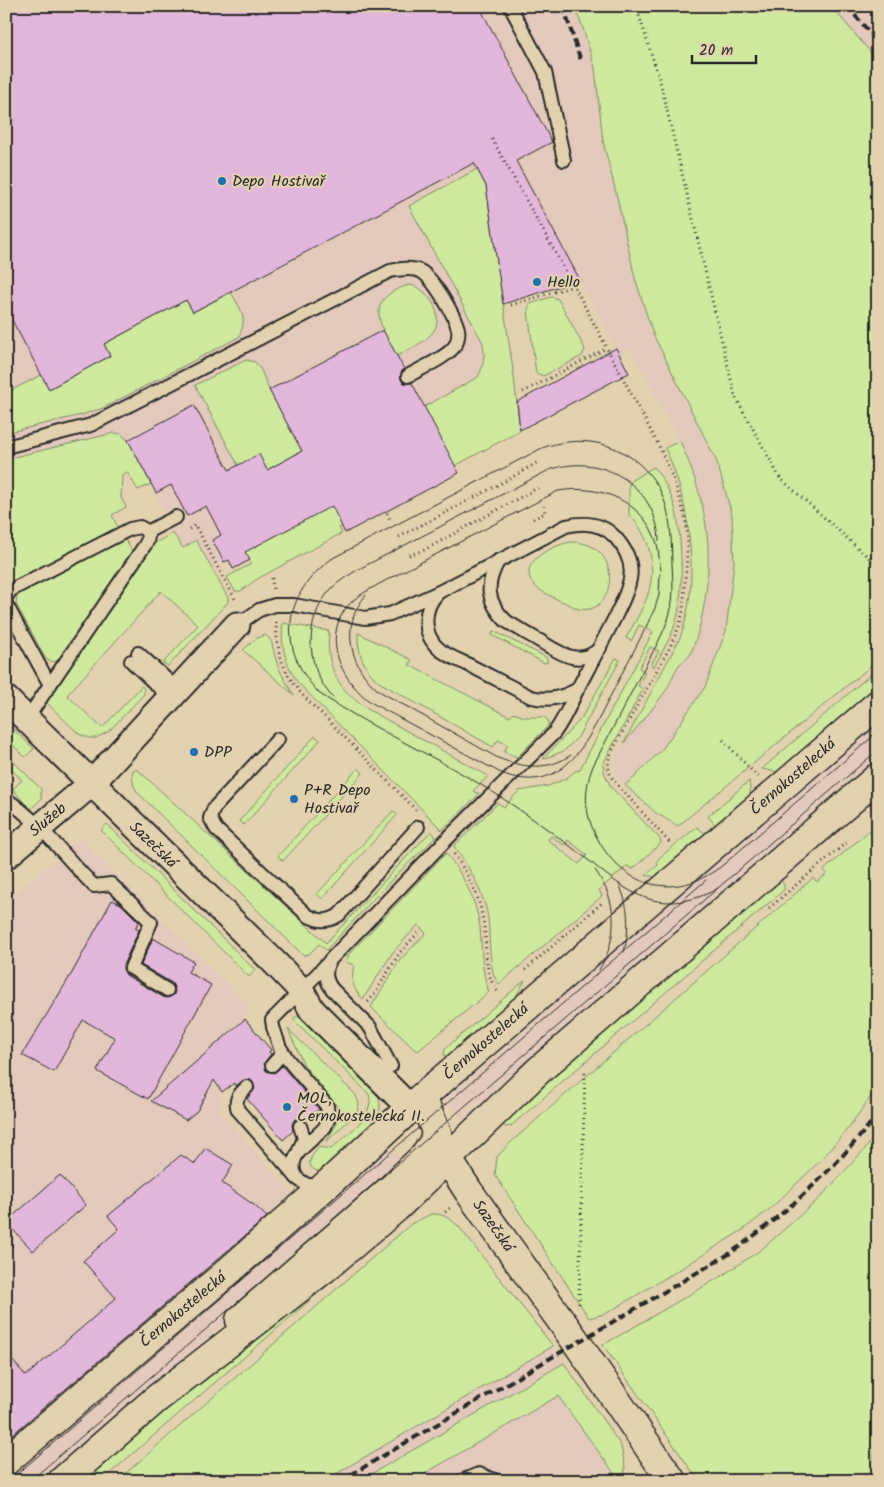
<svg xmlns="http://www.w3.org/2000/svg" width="884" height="1487" font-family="Kalam,sans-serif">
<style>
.built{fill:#e3cabc}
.green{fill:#cfe99f;stroke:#7d8a65;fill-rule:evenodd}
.building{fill:#e3b7db;stroke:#2b2b2b}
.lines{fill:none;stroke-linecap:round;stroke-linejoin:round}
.service-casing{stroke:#2b2b2b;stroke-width:16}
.minor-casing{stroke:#2b2b2b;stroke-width:29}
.tertiary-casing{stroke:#2b2b2b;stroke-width:31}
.secondary-casing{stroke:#2b2b2b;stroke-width:31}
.path{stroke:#2b2b2b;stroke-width:3;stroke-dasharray:1 4;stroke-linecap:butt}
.service{stroke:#e3d2af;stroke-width:12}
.minor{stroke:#e3d2af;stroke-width:25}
.tertiary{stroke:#e3d2af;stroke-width:28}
.secondary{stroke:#e3d2af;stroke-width:28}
.tram{stroke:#2b2b2b;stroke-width:1}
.rail{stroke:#2b2b2b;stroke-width:4;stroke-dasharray:8 4;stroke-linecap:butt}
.poi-dot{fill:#1f6fb2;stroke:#e3d2af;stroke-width:2}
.labels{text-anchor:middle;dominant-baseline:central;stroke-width:4;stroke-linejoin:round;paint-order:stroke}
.poi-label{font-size:16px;fill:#2b2b2b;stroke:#e3d2af;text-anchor:start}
.street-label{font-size:16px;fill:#2b2b2b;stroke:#e3d2af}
</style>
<rect width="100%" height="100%" fill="#e3d2af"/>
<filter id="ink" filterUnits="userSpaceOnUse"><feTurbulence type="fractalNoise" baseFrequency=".02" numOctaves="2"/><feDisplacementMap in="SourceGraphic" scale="10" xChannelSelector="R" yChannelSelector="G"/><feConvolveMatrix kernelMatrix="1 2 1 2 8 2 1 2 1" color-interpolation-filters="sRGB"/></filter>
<g filter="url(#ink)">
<g class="built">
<polygon points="6,6 574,6 583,28 595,68 603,141 653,334 717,462 732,515 734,563 726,631 705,687 663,748 634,778 625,785 618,776 615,766 617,756 624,743 667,688 679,664 689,657 696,637 705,598 708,543 706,520 701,497 694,475 680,441 631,349 620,355 516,161 482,179 486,186 514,377 245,552 250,560 233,569 229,560 212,569 196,540 183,549 173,533 151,484 138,490 126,472 90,492 6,504"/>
<polygon points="831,6 864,6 878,23 878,61"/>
<polygon points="878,716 878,762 861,781 855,775 751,866 756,871 483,1104 479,1100 469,1108 472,1113 465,1118 461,1118 443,1096 450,1086 455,1091 559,1001 555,996 721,852 725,855 734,848 737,850 746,841 740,834"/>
<polygon points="80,838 250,1006 245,1019 196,1062 221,1091 221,1113 296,1197 6,1446 6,902"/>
<polygon points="386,1147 390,1147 405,1165 404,1169 43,1481 22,1481 15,1473 16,1468"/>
<polygon points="553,1346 572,1375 558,1396 617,1477 616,1481 324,1481"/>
</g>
<g class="green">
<polygon points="574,6 831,6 878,61 878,660 678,826 656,813 625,785 634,778 663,748 705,687 726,631 734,563 732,515 717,462 653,334 635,278 617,197 603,141 595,68 583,28"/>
<path d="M477,169L486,186L514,377L520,431L339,528L342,533L257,579L241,591H235L227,577L251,564L245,552L424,407L478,377C484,365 485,356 483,343L409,206Z"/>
<path d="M409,285C427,286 446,316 433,332C425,343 409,349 397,356C388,338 367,312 388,295C394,290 401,287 409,285Z"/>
<path d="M231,292C241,311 248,316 239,337L103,408L81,415L6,433V393L41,375L49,389L110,356L104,344L186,300L193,312Z"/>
<polygon points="551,297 558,299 585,349 582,356 543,376 536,373 528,310 530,304"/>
<polygon points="246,360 255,362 261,370 269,390 302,451 267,470 238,465 195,385"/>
<polygon points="114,433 121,434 128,440 151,484 138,490 127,472 122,475 121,498 126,507 112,515 118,528 18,581 8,583 6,582 6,459"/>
<path d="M680,441C706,500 715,547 703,611C700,626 696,642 690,655C687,660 682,661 679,665C674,672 671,681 667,689C654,708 639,725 624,743L680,638C701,584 690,500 665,448Z"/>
<path d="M654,467C663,479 669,490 674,504C682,528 684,593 677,618C673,635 662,651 654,667L651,665L659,651L650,647L639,668L645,672L638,686L643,689L603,764L604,772L611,787L660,839L661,843L633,869L627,866L599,890L602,896L499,984C487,972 491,930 487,912C481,887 468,866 454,846L498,803L504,807L519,791L548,786L565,779L577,770L579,771L653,632L639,625L631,641L626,638C633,625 642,611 647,597C657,569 651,535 629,515V484L632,480ZM551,836L564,845L568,840L587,855L579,864L548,840Z"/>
<polygon points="173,533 183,548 196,540 228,598 228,602 168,666 163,663 198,625 161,591 67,695 102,728 142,686 144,689 144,694 109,731 96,738 89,738 79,734 46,702 47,698 151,548 157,542"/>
<path d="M123,539L126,541L133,553L62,657C57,662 52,663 46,659L16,604L17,597L24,590Z"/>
<path d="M571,542C628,542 615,622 576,608C565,602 544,595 535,586C514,563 553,545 571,542Z"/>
<path d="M283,623L329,631C325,668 339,691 369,710L488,776L473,791L479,794L442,830L298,683C286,665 280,645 283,623Z"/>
<polygon points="493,631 546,657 548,662 544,663 492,635"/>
<path d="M358,633L412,660L409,665L510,717L513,713L525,717H544L548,720V726L517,757L504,752L508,745L498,740L493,747L379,682C364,669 357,652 358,633Z"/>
<path d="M265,635C272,639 272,645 274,652C277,668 285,681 294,695L243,650L257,638Z"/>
<polygon points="616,658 620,660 578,737 564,751 543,759 581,719"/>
<polygon points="878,668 878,686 778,772 762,769"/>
<polygon points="6,722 34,749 25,757 6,738"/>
<polygon points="315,736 320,740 244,825 239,821"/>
<polygon points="6,754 41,789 41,799 30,810 13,789 22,780 6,764"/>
<polygon points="358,768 363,773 283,861 278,856"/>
<path d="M133,770H138L326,943L431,831L436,837L395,876L326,950L319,944L309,954L303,955L138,793C132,785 132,779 133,770Z"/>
<polygon points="749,781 751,797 717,827 708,816"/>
<polygon points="393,811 397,815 322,899 317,894"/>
<polygon points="878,823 878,1087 849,1127 821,1160 771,1208 744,1229 682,1268 607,1313 589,1318 495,1175 497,1157 510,1143 813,878 817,882 827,874 824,870"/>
<polygon points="107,824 255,970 249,977 101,830"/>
<polygon points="697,827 707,835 658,878 646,875 658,865 657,861 659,858"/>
<path d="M446,853C463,875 476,899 480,927C482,949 481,971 489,992L418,1051L414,1049L371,1007L400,960L426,933L418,925L393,952L363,999C352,988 351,980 354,965L346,962L349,954Z"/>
<polygon points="780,879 784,885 784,890 511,1126 505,1127 502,1124 534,1092"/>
<polygon points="525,980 513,1002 446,1059 444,1053 446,1048"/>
<path d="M295,1017H302L374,1088C390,1114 371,1127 354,1143C343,1153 333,1163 322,1172C303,1169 310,1156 320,1147L331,1149C345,1136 376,1116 369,1094L293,1019Z"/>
<polygon points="288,1029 355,1094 359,1103 357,1112 326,1142 336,1125 337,1106 304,1065"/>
<polygon points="878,1133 878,1395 873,1463 875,1481 699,1481 603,1345 720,1277 762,1249 821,1197 864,1150"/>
<path d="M431,1214C443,1213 451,1219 459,1227L553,1346L324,1481H117L411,1224Z"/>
<polygon points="405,1218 101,1481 82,1481 175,1401 282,1320"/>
<polygon points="564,1363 621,1446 625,1467 624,1481 616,1481 617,1477 558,1396 412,1481 359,1481"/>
</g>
<g class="building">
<polygon points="6,6 479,6 552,142 516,161 580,280 503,304 486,186 474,163 193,312 186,300 104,344 110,356 49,389 6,309"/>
<polygon points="383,330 404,369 401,372 401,380 404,383 412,383 459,473 345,533 332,506 245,552 250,560 233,569 229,560 224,562 212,540 221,535 206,506 187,516 171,485 156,493 128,440 194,405 229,470 259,454 267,470 302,451 269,390"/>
<polygon points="616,348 629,373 520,430 517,402"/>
<polygon points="112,900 121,904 139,922 135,928 139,930 123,965 123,969 126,975 163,997 167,998 174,995 175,990 172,983 141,965 153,938 194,962 188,972 211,985 148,1099 97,1071 115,1038 83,1020 54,1072 22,1055 72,973"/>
<polygon points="245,1019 271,1050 269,1052 271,1054 264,1063 266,1071 274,1073 282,1066 319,1109 306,1120 301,1118 294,1120 292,1125 293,1131 283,1140 247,1099 255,1089 253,1082 249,1079 242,1081 236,1086 234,1083 222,1092 214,1080 197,1111 186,1120 151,1101"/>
<polygon points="205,1148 233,1165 222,1183 254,1205 267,1217 6,1440 6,1353 26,1376 116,1298 83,1261 119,1229 108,1216 181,1155 195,1164"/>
<polygon points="60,1175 86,1205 33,1251 6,1222"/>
</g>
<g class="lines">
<g class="service-casing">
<g id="service">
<polyline points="510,6 545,72 564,160"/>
<path d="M6,447L91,425L390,271C400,269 411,267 420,271C433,277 455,316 458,329C459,334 458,339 456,344C449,357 421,368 408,376"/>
<polyline points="147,532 176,517"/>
<path d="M499,560C485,584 486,601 506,621C517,628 528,634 540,641C560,653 579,668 600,648"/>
<path d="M437,594C423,609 422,634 439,649C447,656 459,660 469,665C490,676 510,686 531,697C549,701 562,698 578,689"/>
<path d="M6,597L11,590L130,529L140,527C149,531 150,537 145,545L26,720"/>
<polyline points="6,604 50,685"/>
<path d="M237,625L259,610L275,605H294L365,618L390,614L439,592L566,526C583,522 602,523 615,537C626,549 633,563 630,579C628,590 623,601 618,611C605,638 591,663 577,690C570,705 564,720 554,733L445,841L330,960C324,971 325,980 332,989L370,1027L391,1066"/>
<polyline points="138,653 177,689"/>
<polyline points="131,661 169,697"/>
<path d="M278,739L214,808L210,818L216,829L307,915C319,922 328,922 339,915L418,827"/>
<path d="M6,799C40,822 65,857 94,886L111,884L151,922L131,968L167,990"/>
<path d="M281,1049L288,1060L327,1106L328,1120L325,1127C312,1143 285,1153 296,1177"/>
<polyline points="272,1065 282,1054 273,1027 272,1020 329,962"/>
<path d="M247,1087C239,1094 234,1100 238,1110L298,1179L307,1185H321"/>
<polyline points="299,1150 304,1138 300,1126"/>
<polyline points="462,1481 479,1474 497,1481"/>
</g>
</g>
<g class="minor-casing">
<g id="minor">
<polyline points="6,699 276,964 301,990 312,1010 410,1108"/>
<polyline points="6,856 91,784 237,625"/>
</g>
</g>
<g class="tertiary-casing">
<g id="tertiary">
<polyline points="422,1097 447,1158 469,1192 577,1343 672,1481"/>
<polyline points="240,1320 385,1194 423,1157 434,1142 436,1130"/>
</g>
</g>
<g class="secondary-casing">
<g id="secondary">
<polyline points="6,1461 231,1269 332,1180 422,1097 878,704"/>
<polyline points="62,1481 155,1400 324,1269 396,1208 538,1071 878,777"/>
</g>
</g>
<g class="path">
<polyline points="636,6 660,81 735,396 780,478 878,566"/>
<path d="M492,139L574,286L661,450L674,480L685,516L688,539L686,568L683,611L680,624L670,647L612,751C607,762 607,771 614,781L670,843"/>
<polyline points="511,305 574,286"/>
<polyline points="523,392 607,348"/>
<polyline points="387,513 391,522"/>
<polyline points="533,519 545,513 544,506"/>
<polyline points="189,529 195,525 236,601"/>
<polyline points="399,537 511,478 538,462"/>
<polyline points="409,555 424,550 541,486"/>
<polyline points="272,578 273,589"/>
<path d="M276,622C277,663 289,685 320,712L418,812"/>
<polyline points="723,740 758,777"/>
<path d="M454,854C468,874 479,895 483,920C488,944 482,974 499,993"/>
<polyline points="769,908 848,841"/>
<polyline points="525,970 603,902"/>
<polyline points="368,1002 374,995 400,952 419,932"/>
<polyline points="445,1212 450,1208"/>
<polyline points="579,1304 585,1069"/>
</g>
<use href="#service" class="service"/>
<use href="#minor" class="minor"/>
<use href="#tertiary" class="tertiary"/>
<use href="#secondary" class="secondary"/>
<g class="tram">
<path d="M660,574L659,595L655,608C643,635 628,661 615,687C590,735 566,801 499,772L372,703C345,684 324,647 342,614C350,599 367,591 381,583L558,491C599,484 644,500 657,544C659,552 659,562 661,570"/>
<path d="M366,595C339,626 350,667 379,691L498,758C523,768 548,771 571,755"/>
<path d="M334,699C305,669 303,620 331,589C339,581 349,575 359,569L547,471C598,450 657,484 659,541"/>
<path d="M595,870C618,901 619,937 599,970"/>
<path d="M619,884C629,905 630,929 624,952"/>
<path d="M718,888C698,900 672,906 649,899C623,891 604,872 583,856C555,834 525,813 496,794C439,758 377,731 320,694C276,649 282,594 333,558L542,448C572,437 607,439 633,459C670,487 671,521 672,564C673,581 674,597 670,613C664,634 652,653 642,672C626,703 609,735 593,766C582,794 585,818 600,843C628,892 682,899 724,864L878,732"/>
<polyline points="9,1481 706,880"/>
<polyline points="30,1481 878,750"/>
</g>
<g class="rail">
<polyline points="563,6 581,61"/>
<polyline points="847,6 878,42"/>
<path d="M340,1481L729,1254C787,1213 834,1170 878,1114"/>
</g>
</g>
</g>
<g class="poi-dot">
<circle cx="222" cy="181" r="5"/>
<circle cx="537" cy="282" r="5"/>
<circle cx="194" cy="752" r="5"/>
<circle cx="294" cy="799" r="5"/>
<circle cx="287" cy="1107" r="5"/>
</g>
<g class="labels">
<g class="poi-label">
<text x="232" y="181">Depo Hostivař</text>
<text x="547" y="282">Hello</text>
<text x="204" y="752">DPP</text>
<text x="304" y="790">P+R Depo<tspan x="304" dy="18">Hostivař</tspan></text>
<text x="297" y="1098">MOL,<tspan x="297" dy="18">Černokostelecká II.</tspan></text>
</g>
<g class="street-label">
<text transform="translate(793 777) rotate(-41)">Černokostelecká</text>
<text transform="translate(48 820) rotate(-40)">Služeb</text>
<text transform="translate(153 845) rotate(44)">Sazečská</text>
<text transform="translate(486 1042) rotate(-41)">Černokostelecká</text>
<text transform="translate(493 1226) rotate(55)">Sazečská</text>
<text transform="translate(183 1310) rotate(-40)">Černokostelecká</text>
</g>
</g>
<rect width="884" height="1487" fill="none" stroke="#e3d2af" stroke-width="25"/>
<rect x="12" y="12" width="859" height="1462" fill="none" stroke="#2b2b2b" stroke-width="2" filter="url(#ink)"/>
<path d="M692 55v8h64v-8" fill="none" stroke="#2b2b2b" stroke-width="2.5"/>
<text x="699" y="55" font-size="15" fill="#2b2b2b" stroke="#e3d2af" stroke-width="4" paint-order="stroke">20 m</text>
</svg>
